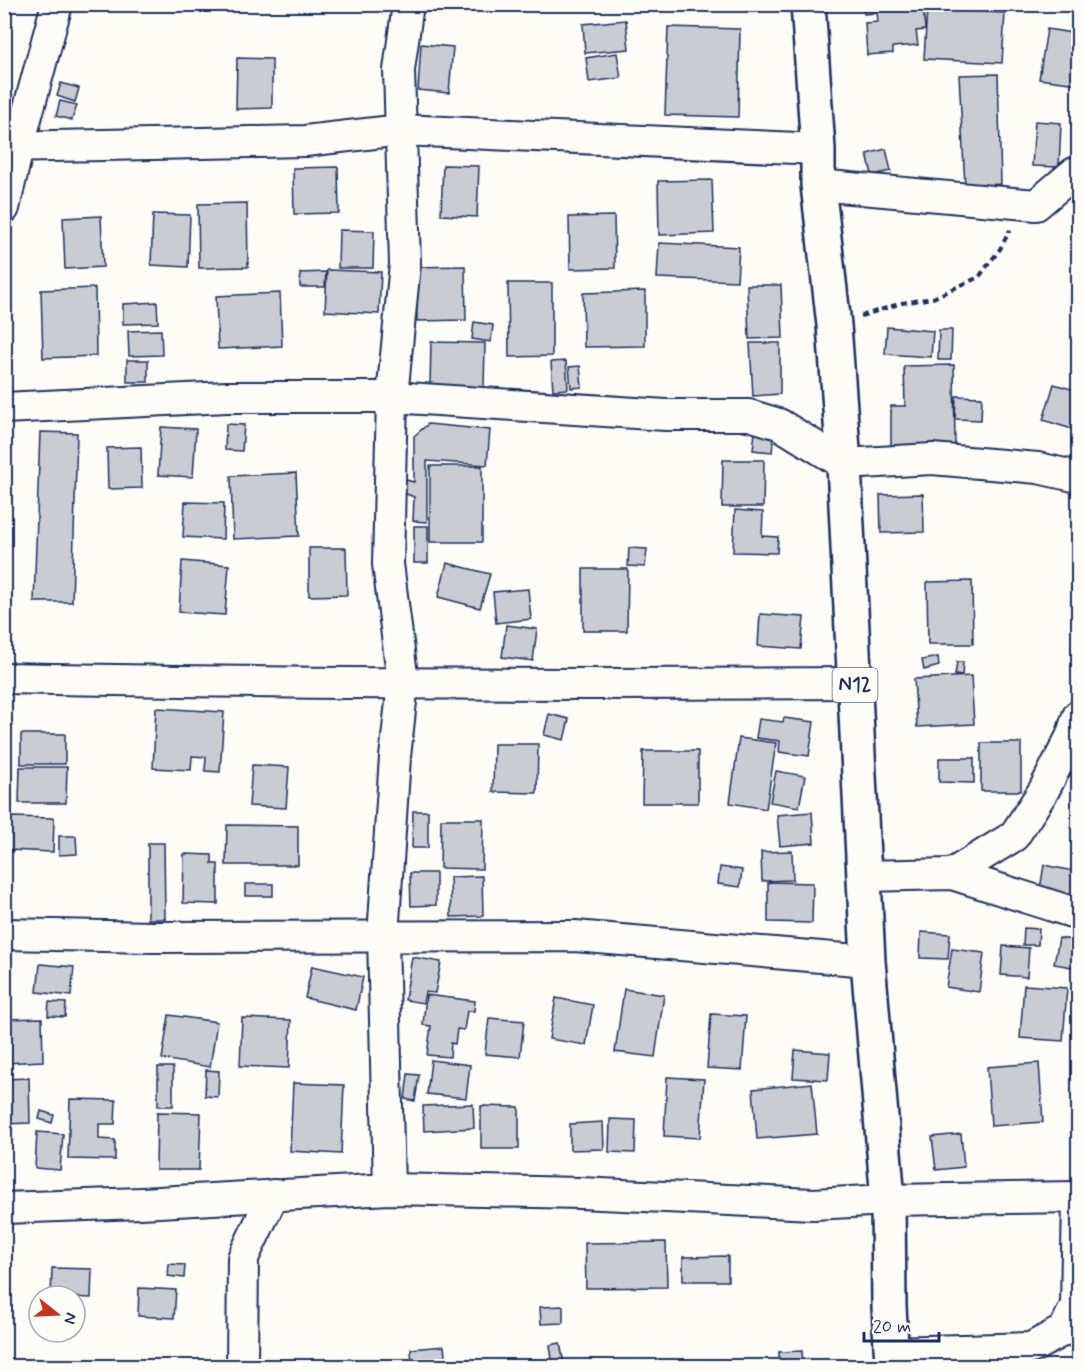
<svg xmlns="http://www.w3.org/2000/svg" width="1083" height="1371" font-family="Mynerve,sans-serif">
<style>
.building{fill:#c9ccd3;stroke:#1b2f5e;stroke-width:1.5}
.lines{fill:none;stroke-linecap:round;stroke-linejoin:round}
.minor-casing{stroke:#1b2f5e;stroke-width:34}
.primary-casing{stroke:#1b2f5e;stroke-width:38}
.path{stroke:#1b2f5e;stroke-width:4;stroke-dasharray:6 4.5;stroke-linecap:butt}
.minor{stroke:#fdfcf7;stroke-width:30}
.primary{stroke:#fdfcf7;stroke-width:33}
.labels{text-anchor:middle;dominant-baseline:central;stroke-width:6;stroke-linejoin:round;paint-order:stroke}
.shield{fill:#fdfcf7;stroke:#5f6c8c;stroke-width:1.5}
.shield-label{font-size:20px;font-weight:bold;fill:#1b2f5e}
</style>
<rect width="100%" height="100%" fill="#fdfcf7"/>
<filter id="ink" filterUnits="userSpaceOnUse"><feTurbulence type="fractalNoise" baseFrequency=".0167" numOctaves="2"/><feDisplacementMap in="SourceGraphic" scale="12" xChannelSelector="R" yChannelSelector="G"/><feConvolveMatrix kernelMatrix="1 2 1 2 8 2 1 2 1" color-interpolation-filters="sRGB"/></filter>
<g filter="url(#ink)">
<g class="building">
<polygon points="863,4 923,4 925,30 916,31 918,45 893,47 893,53 867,55 865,23 878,22 877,13 864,14"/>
<polygon points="927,9 1005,13 1002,63 924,59"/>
<polygon points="626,20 629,49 585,53 583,24"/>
<polygon points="668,27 740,29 738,117 665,115"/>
<polygon points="1047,29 1078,34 1078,84 1039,79"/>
<polygon points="421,44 453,47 449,93 418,90"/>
<polygon points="617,53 621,78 589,82 586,58"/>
<polygon points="237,58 272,59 272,108 236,109"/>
<polygon points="998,74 1001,184 965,186 959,75"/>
<polygon points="61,83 79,88 75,102 57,96"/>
<polygon points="60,101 77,105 72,120 56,116"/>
<polygon points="1035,121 1061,123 1059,167 1032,166"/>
<polygon points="886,149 891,171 872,175 867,154"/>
<polygon points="443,165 479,166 477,217 441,215"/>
<polygon points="338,167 339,213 294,214 293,168"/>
<polygon points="712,180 714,233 659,235 658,181"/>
<polygon points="247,203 248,267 199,268 198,204"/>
<polygon points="153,214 190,215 188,267 151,265"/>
<polygon points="101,216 103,267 65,269 63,218"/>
<polygon points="614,216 615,268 570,269 569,217"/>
<polygon points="339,230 374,231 373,268 338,268"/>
<polygon points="659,243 739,247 737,281 657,278"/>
<polygon points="465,266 466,320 417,321 416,267"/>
<polygon points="327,270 381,272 379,314 325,311"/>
<polygon points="326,272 325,287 300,287 300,273"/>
<polygon points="508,283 552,283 552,356 509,357"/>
<polygon points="747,285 781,285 783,338 749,339"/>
<polygon points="95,288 96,356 43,358 41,290"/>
<polygon points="645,291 645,346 584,347 583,293"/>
<polygon points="280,293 282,346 218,349 216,296"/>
<polygon points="157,302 158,323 123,324 123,304"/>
<polygon points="474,322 493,325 491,342 472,339"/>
<polygon points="887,327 933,331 931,357 885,354"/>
<polygon points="161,330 162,355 129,356 128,331"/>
<polygon points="939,330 952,330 951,360 938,360"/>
<polygon points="431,342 485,343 484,388 430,387"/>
<polygon points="750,343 780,343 780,394 753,396"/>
<rect x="127" y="360" width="21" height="22"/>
<polygon points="566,361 568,389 553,390 551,362"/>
<polygon points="954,365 955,447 891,448 891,406 905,406 904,366"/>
<polygon points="580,366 582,387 571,388 569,367"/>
<polygon points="1054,384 1078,391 1078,431 1043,420"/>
<polygon points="956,396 982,397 981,420 955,419"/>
<polygon points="226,424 244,425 242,451 225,450"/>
<polygon points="428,424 490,430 487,465 427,461 427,522 413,521 414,497 404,493 406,480 414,482 414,436"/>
<polygon points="161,427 196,429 193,477 158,475"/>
<polygon points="40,432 77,433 72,602 34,602"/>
<polygon points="755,432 774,435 772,452 753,450"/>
<polygon points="141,447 142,488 108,489 107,448"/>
<polygon points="723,460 764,460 763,507 722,507"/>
<rect x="430" y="466" width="52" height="76"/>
<polygon points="296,473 299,536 233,539 231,476"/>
<polygon points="923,494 924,532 881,533 880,495"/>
<polygon points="185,502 224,503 223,539 183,537"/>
<polygon points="735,510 763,512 762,536 778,537 777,553 733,552"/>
<rect x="414" y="526" width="14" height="37"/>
<polygon points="309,548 346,548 347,595 309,596"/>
<polygon points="629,548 647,549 645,567 628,566"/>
<polygon points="182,561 229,565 225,615 179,612"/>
<polygon points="447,563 490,574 480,608 438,597"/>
<polygon points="583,569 628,569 627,631 583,631"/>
<polygon points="972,581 973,644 928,644 927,582"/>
<polygon points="528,589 531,619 496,623 493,592"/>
<polygon points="760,614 804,617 801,649 758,646"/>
<polygon points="506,625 537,629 533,661 502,657"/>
<polygon points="938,657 939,666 924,670 922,660"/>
<polygon points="957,662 963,662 962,676 955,675"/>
<polygon points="971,676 974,724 917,727 914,679"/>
<polygon points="156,708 224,712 220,772 205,771 206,757 192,756 191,770 153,768"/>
<polygon points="549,714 569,719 564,740 544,735"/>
<polygon points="784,718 814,722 809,756 779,752 780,741 756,738 759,719 783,722"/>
<rect x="21" y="734" width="44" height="30"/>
<polygon points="739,738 776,743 766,809 730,803"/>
<rect x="981" y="743" width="40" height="48"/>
<polygon points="494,744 538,744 537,793 493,792"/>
<polygon points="643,751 698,751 698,803 642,803"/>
<polygon points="939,758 974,758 974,783 939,782"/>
<polygon points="252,765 289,767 286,808 249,806"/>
<polygon points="20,767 67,767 66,803 19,803"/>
<polygon points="776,771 805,776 799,807 770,802"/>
<polygon points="413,811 428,811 428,848 412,848"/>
<polygon points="812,812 814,843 780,846 777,815"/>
<polygon points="9,817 54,818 53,852 7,850"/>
<polygon points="441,819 483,819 482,869 440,868"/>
<polygon points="227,825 298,826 298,865 226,865"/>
<polygon points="59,836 76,836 77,854 59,855"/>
<polygon points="148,843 164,843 165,919 148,919"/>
<polygon points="792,851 793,880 762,881 761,852"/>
<polygon points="184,854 212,855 212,864 218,864 218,904 183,903"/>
<polygon points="1044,865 1078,872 1077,902 1039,895"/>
<polygon points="720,867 742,870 740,887 718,884"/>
<polygon points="410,873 436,873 436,905 411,906"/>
<polygon points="482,876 483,916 451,917 450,877"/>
<polygon points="768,882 813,883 812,923 768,922"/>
<rect x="245" y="884" width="28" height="12"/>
<polygon points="1024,928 1039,929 1038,945 1023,945"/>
<polygon points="921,932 950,934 948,959 920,958"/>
<polygon points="1059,938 1078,941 1078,968 1054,964"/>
<polygon points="1003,946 1029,948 1027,977 1001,975"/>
<polygon points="952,949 984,953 979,992 946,987"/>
<polygon points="412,957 441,962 435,993 425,992 423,1003 405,1000"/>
<polygon points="40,964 74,967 71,996 37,992"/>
<polygon points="312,966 363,977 356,1010 305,998"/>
<polygon points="1024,985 1067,988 1063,1041 1020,1038"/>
<polygon points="624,989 664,995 655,1057 615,1052"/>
<polygon points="426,995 475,1001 474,1011 467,1011 464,1030 457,1029 455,1044 451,1043 450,1057 427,1055 431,1026 423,1025"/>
<polygon points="556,998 593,1005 586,1045 549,1039"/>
<polygon points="49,1002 66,1003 65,1017 48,1016"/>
<polygon points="711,1014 746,1016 742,1070 707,1068"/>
<polygon points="169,1015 217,1022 210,1067 162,1059"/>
<polygon points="42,1018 43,1061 4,1063 4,1019"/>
<polygon points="242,1018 291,1020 289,1068 240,1066"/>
<polygon points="489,1018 524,1021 520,1057 485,1054"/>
<polygon points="795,1050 830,1053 828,1080 793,1078"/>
<polygon points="431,1060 470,1065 466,1098 427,1094"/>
<polygon points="1039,1063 1043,1122 991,1126 987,1067"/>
<rect x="158" y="1067" width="15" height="39"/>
<polygon points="206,1070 219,1071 218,1097 205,1096"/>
<polygon points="408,1074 419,1075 415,1101 405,1099"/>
<polygon points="667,1077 704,1079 700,1138 664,1136"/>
<polygon points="29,1078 30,1123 4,1124 4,1079"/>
<polygon points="293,1083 344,1085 341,1154 290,1151"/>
<polygon points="812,1083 817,1134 757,1139 753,1089"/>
<polygon points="70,1099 116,1100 115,1124 99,1124 99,1139 115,1140 115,1160 68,1159"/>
<polygon points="473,1104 474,1128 424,1131 423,1106"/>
<polygon points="481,1106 519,1107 519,1149 481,1149"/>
<polygon points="41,1111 54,1115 52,1123 39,1119"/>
<polygon points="157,1112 201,1113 199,1170 156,1170"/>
<polygon points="610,1119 636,1120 635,1153 609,1152"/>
<polygon points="603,1122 604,1149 570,1150 570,1124"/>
<polygon points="37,1132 63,1134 60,1170 35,1168"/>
<polygon points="961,1134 964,1167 936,1170 932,1137"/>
<polygon points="666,1242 667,1287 586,1288 585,1243"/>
<polygon points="728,1256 728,1281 683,1281 683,1257"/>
<polygon points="169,1264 185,1265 184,1278 168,1276"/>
<polygon points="52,1268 92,1269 91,1298 51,1296"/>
<polygon points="139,1288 176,1290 174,1318 138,1316"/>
<polygon points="563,1306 563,1323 541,1324 540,1307"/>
<polygon points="560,1343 564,1364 553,1366 550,1345"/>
<polygon points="444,1346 446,1366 412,1366 411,1349"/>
<polygon points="802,1351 803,1366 779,1366 779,1352"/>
</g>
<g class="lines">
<g class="minor-casing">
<g id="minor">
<polyline points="4,147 305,141 401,130 818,149"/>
<polyline points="818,185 1036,205 1074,173 1078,173"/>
<polyline points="4,208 18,148 57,4"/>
<polyline points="4,408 227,397 392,397 666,415 749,415 779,424 844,464 932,459 1038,468 1078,477"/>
<path d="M4,678C288,684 571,685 855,683"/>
<polyline points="952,874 1014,836 1044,790 1071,737 1078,716"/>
<polyline points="864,876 952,874 1078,914"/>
<polyline points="4,934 153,937 575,936 868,961"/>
<polyline points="389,1189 383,936 395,757 403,683 388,564 392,397 405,264 399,70 408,4"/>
<polyline points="1078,1198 1076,1305 1078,1306"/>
<polyline points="4,1208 141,1203 389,1189 580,1193 813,1204 888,1200 1078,1197"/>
<polyline points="891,1352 1031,1348 1064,1330 1076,1305"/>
<polyline points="242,1366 243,1258 273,1195"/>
</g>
</g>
<g class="primary-casing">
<polyline id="primary" points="808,4 818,149 818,185 834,325 844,464 868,961 888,1200 889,1306 892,1366"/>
</g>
<polyline class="path" points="861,316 902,303 933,298 979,277 1000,249 1010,230"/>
<use href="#minor" class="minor"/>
<use href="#primary" class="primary"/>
</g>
</g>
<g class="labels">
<rect class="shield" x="832.5" y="668" width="45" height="34" rx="4.5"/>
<g class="shield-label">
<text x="855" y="685">N12</text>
</g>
</g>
<rect width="1083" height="1371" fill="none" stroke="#fdfcf7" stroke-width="24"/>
<rect x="12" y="12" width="1059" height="1347" fill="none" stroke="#1b2f5e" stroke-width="2" filter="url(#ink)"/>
<g transform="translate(57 1314) rotate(108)"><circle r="28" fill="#fdfcf7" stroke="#a3aaba" stroke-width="1.5"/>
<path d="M0-4.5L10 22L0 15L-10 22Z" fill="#c8321e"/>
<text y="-9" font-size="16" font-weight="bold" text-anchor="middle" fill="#1b2f5e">N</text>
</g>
<path d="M864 1332v9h75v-9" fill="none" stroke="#1b2f5e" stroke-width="3"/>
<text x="873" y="1332" font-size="18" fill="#1b2f5e" stroke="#fdfcf7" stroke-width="4.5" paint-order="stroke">20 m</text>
</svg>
